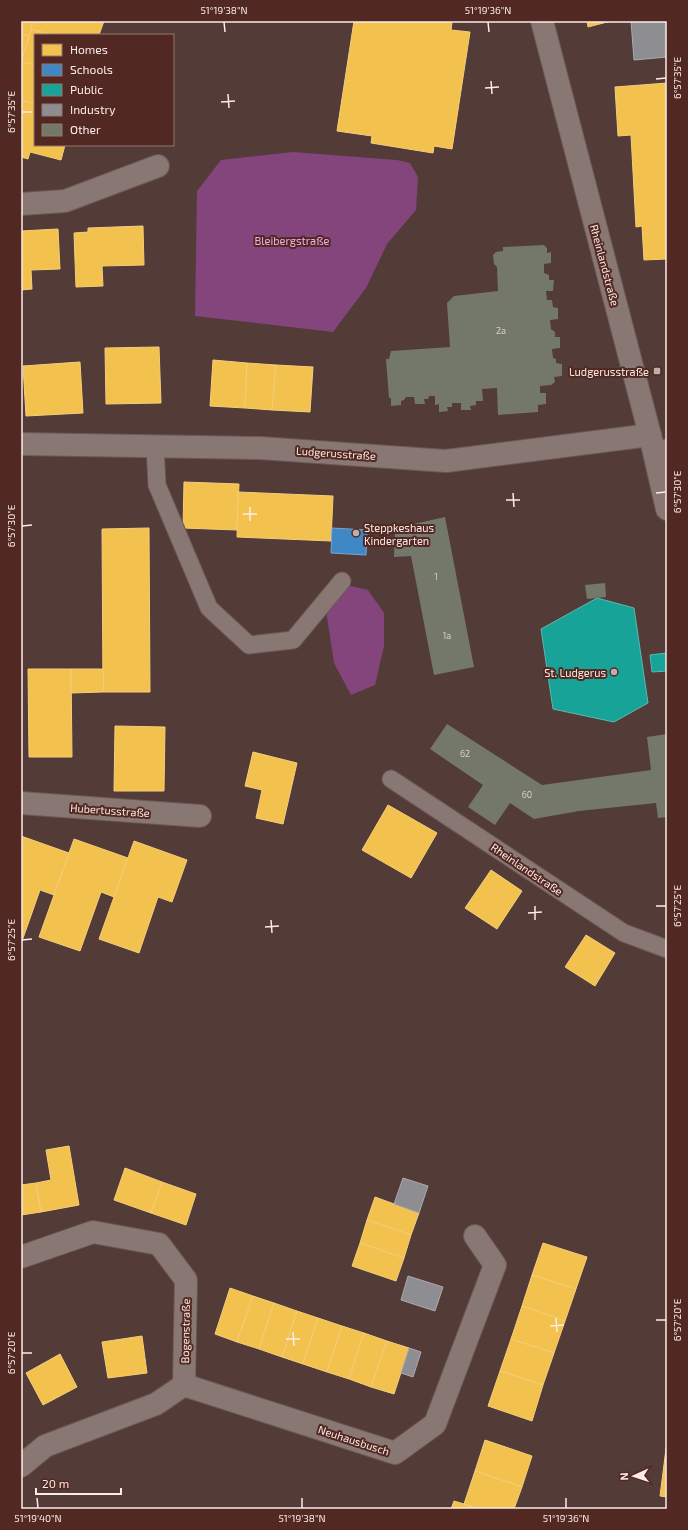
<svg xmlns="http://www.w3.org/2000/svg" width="688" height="1530" font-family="'Exo 2',sans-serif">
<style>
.green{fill:#83457b}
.homes{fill:#f2c14e;stroke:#f5ce7c}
.schools{fill:#3f88c5;stroke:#78a6d0}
.public{fill:#17a398;stroke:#5cb9b0}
.industry{fill:#8d8d92;stroke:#aea9ac}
.building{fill:#73786a}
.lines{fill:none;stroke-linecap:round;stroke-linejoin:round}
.service-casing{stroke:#6c5956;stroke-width:19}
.minor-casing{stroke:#6c5956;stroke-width:24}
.service{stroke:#897773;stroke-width:17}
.minor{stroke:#897773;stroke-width:22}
.ticks{fill:none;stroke:#fcebe8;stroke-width:1.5}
.poi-dot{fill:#c1adaa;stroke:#522922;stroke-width:1.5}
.labels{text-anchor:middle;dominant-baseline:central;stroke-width:4;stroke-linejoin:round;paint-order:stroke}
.number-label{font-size:9px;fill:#dacec8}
.park-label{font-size:11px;fill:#f6abf0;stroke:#522922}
.street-label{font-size:11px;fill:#fcebe8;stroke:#522922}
.poi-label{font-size:11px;fill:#fcebe8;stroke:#522922;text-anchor:end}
.neatline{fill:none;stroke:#fcebe8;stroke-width:1.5}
.ticks-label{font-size:10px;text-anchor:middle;fill:#fcebe8}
</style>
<rect width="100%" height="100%" fill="#533b37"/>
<g class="green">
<polygon points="293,152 397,160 410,163 418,177 416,210 387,244 366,288 333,332 195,316 197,191 221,160"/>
<polygon points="351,586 368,590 384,613 384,646 375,685 351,695 334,663 326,611 341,590"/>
</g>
<g class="homes">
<polygon points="21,21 33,21 29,36 21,34"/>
<polygon points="33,21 104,21 99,35 52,35 31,29"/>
<polygon points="354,21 448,21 452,22 451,30 470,32 452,149 434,146 433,153 371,143 372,136 337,131"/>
<polygon points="587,21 611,21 588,27"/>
<polygon points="31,29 52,35 35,35 35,65 21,62"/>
<polygon points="21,34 29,36 21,62"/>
<polygon points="21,62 35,65 35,104 21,100"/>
<polygon points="667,83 667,259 644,260 642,226 636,227 631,135 618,136 615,87"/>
<polygon points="21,100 35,104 35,145 65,145 61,160 30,152 28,159 21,157"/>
<polygon points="143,226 144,265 102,266 103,286 76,287 74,233 88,232 88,228"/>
<polygon points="58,229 60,269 31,270 32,289 21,290 21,231"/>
<polygon points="159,347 161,403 106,404 105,348"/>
<polygon points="213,360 247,363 245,408 210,406"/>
<polygon points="80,362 83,413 26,416 23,366"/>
<polygon points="247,363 276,365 272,410 245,408"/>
<polygon points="276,365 313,367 310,412 272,410"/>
<polygon points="184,482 239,484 237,530 183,528"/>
<polygon points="238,492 333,496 331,541 237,537"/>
<polygon points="149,528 150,692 103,692 102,529"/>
<polygon points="28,669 71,669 72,757 29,757"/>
<polygon points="71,669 104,669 103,692 71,693"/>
<polygon points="115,726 165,727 164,791 114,791"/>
<polygon points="253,752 297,763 283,824 256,818 262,790 245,786"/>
<polygon points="388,805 437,833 411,878 362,850"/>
<polygon points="21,836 69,853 54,895 40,890 21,944"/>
<polygon points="74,839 128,858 114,897 101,892 80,951 39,937"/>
<polygon points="134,841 187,860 172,902 158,897 139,953 99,939"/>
<polygon points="491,870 522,891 497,929 465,908"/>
<polygon points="586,935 615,953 595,986 565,967"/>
<polygon points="69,1146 79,1205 41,1212 36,1183 51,1180 46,1150"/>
<polygon points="125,1168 162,1182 151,1213 114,1200"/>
<polygon points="162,1182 196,1194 186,1225 151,1213"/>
<polygon points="36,1183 41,1212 21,1215 21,1185"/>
<polygon points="375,1197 419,1213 411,1235 367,1220"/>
<polygon points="367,1220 411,1235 404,1258 360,1243"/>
<polygon points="360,1243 404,1258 396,1281 352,1266"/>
<polygon points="543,1243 587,1257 576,1289 532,1275"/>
<polygon points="532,1275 576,1289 565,1321 522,1306"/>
<polygon points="230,1288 253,1296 237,1342 215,1334"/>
<polygon points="253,1296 274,1303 259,1349 237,1342"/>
<polygon points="274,1303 297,1311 282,1357 259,1349"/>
<polygon points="522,1306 565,1321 554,1353 511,1339"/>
<polygon points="297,1311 318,1318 303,1364 282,1357"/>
<polygon points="318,1318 342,1326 327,1372 303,1364"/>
<polygon points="342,1326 364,1333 349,1379 327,1372"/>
<polygon points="364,1333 387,1341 371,1387 349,1379"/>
<polygon points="142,1336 147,1373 108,1378 102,1342"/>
<polygon points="511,1339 554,1353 543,1385 500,1371"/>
<polygon points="387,1341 409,1348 394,1394 371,1387"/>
<polygon points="60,1354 77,1387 43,1405 26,1373"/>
<polygon points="500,1371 543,1385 532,1421 488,1406"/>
<polygon points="485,1440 532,1456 522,1487 475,1471"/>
<polygon points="667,1441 667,1497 660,1496"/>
<polygon points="475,1471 522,1487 514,1509 479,1509 464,1504"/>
<polygon points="454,1501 464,1504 479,1509 451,1509"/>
</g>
<polygon class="schools" points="332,528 367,530 366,555 331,553"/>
<g class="public">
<polygon points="597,598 634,608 648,703 614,722 553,709 541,629"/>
<polygon points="666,653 667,671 652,672 650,655"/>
</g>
<g class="industry">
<polygon points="631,21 667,21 667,57 634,60"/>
<polygon points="403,1178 428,1186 419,1213 394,1204"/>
<polygon points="408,1276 443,1287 435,1311 401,1300"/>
<polygon points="409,1348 421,1352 413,1377 401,1373"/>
</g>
<g class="building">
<polygon points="544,245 547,248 547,253 551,252 551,263 544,264 544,273 549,275 549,280 554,280 553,291 546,291 547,300 552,300 553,307 558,308 558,319 550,320 551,329 555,332 555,337 560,337 560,348 552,349 553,358 556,359 556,363 562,364 562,376 554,377 555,382 551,385 540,386 540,393 546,393 546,404 538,405 538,412 498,415 497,388 482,389 483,401 476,401 476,405 470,406 471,410 461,410 461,403 452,403 452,407 447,407 448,411 439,412 439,404 435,405 435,396 429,396 428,399 424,399 425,404 415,404 414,397 406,397 404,400 401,401 401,405 391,406 391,398 389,398 386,359 389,359 391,351 450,347 447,303 454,296 498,291 497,267 494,264 493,255 496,252 503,251 503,247"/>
<polygon points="445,517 474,667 434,675 411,556 394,557 395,531 406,531 405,526"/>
<polygon points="605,583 606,597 587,599 585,585"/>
<polygon points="447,724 542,785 651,770 647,737 667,734 667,817 658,818 656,803 579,811 534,819 510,803 495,825 468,807 483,785 430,749"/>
</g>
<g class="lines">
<g class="service-casing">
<g id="service">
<polyline points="155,446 157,485 209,608 249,645 293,640 342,581"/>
<polyline points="653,450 667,448"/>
<polyline points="391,779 624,933 667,949"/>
</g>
</g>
<g class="minor-casing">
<g id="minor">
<polyline points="542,21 650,435 667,509"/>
<polyline points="21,204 65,201 158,166"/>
<polyline points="21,444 260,448 446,461 650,435"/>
<polyline points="21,803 200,816"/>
<polyline points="21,1257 93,1232 159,1244 186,1280 184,1385 156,1404 45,1446 21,1466"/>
<polyline points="184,1385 395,1453 435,1424 495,1265 475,1236"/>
</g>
</g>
<use href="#service" class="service"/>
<use href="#minor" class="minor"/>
</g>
<path class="ticks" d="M224,22L225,32M488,22L489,32M656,79L666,78M491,81L492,94M485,88L499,87M228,94L229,108M221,102L235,101M22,112H32M513,493L514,507M656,493L666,492M506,500H520M250,507V521M243,514H257M22,526L32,525M535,906V920M656,906H666M528,913L542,912M271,920L272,933M265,927L279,926M22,940L32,939M556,1318L557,1332M656,1320H666M550,1326L564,1325M293,1332L294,1346M286,1339H300M22,1353H32M37,1498L38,1508M302,1498V1508M566,1498V1508"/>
<g class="poi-dot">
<rect x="653" y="367" width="8" height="8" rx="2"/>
<circle cx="356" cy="533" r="4"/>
<circle cx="614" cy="672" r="4"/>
</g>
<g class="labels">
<g class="number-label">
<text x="501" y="330">2a</text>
<text x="436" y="576">1</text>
<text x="447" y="635">1a</text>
<text x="465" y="753">62</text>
<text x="527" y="794">60</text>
</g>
<g class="park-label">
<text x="292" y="240">Bleibergstraße</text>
</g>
<g class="street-label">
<text transform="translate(605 265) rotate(75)">Rheinlandstraße</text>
<text transform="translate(336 453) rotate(4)">Ludgerusstraße</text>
<text transform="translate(110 810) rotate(4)">Hubertusstraße</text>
<text transform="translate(527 869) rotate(34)">Rheinlandstraße</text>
<text transform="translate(185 1331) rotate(-89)">Bogenstraße</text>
<text transform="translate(354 1440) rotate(18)">Neuhausbusch</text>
</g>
<g class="poi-label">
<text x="649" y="371">Ludgerusstraße</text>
<text x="364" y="527" text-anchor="start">Steppkeshaus<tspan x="364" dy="13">Kindergarten</tspan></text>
<text x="606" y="672">St. Ludgerus</text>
</g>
</g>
<rect width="688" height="1530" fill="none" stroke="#522922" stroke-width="44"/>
<rect x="34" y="34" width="140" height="112" fill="#522922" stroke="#967771"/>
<rect x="42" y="44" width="20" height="12" fill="#f2c14e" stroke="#967771"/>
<text x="70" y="54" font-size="12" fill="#fcebe8">Homes</text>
<rect x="42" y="64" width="20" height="12" fill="#3f88c5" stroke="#967771"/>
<text x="70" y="74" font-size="12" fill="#fcebe8">Schools</text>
<rect x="42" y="84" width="20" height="12" fill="#17a398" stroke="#967771"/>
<text x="70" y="94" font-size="12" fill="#fcebe8">Public</text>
<rect x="42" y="104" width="20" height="12" fill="#8d8d92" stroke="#967771"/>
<text x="70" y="114" font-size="12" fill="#fcebe8">Industry</text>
<rect x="42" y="124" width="20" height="12" fill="#73786a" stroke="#967771"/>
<text x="70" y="134" font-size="12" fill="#fcebe8">Other</text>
<g transform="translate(634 1476) rotate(267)" stroke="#522922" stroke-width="3" paint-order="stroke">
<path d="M0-3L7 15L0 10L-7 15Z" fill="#fcebe8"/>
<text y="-6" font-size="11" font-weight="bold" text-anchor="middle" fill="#fcebe8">N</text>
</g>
<path d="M36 1488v6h85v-6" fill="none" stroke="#fcebe8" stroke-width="2"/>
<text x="42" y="1488" font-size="12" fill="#fcebe8" stroke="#522922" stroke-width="3" paint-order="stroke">20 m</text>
<rect x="22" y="22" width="644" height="1486" class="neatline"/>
<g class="ticks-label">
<text x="224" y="14">51°19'38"N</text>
<text x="488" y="14">51°19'36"N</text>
<text transform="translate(677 78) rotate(-90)" y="4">6°57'35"E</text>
<text transform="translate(11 112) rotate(-90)" y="4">6°57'35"E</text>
<text transform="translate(677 492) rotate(-90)" y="4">6°57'30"E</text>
<text transform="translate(11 526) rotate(-90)" y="4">6°57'30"E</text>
<text transform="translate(677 906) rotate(-90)" y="4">6°57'25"E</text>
<text transform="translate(11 940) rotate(-90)" y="4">6°57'25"E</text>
<text transform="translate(677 1320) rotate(-90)" y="4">6°57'20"E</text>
<text transform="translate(11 1353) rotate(-90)" y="4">6°57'20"E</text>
<text x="38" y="1522">51°19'40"N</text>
<text x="302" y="1522">51°19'38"N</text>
<text x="566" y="1522">51°19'36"N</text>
</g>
</svg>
